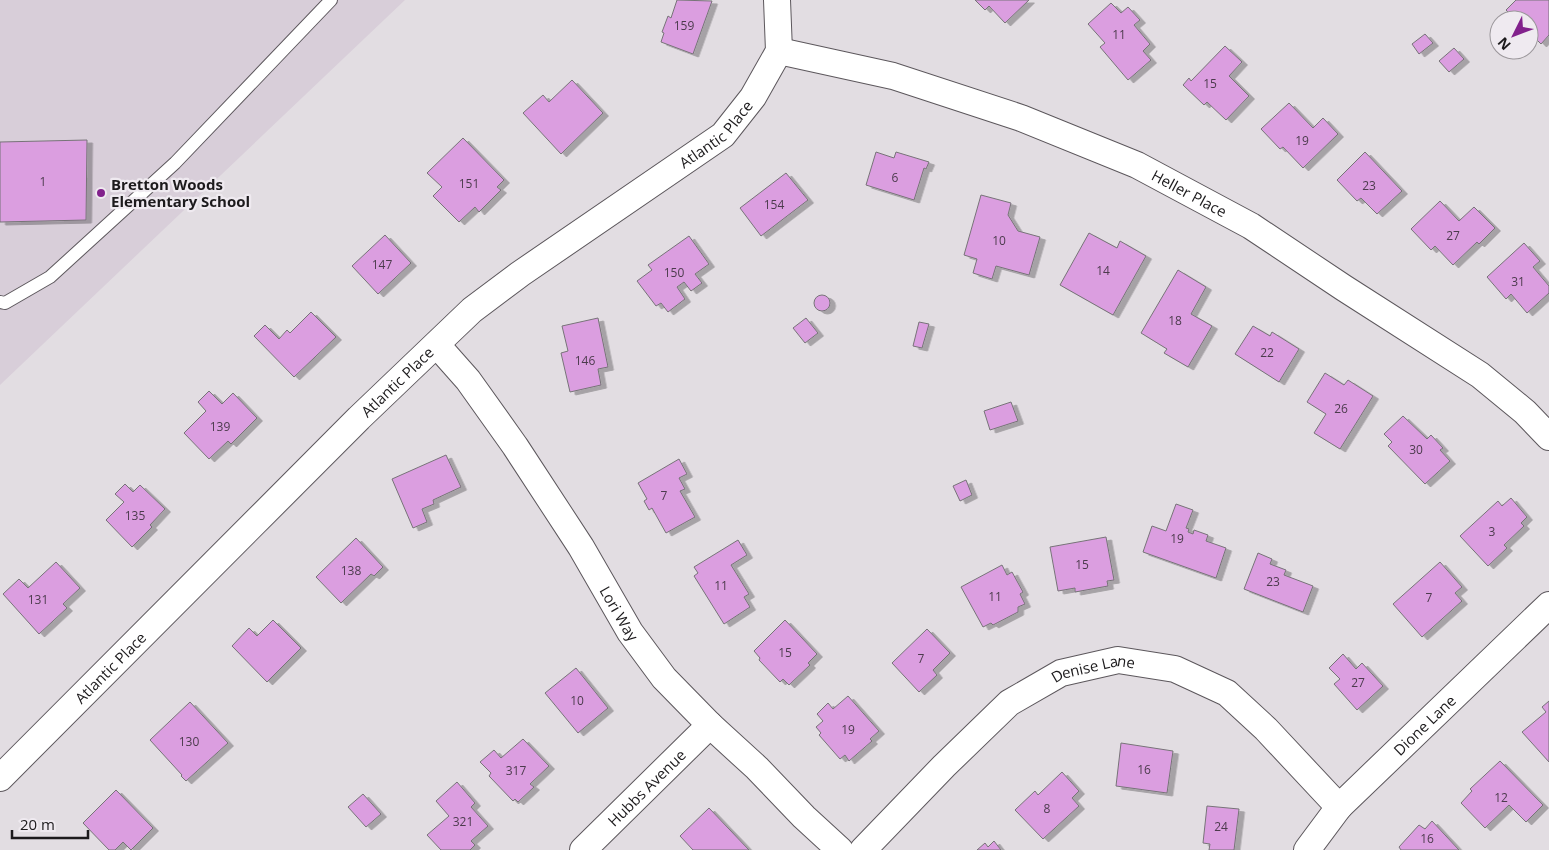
<svg xmlns="http://www.w3.org/2000/svg" width="1549" height="850" font-family="'Open Sans',sans-serif">
<style>
.built{fill:#d8ced9}
.building{fill:#db9ee0;stroke:#777378;filter:url(#shadow)}
.lines{fill:none;stroke-linecap:round;stroke-linejoin:round}
.lane-casing{stroke:#5c575c;stroke-width:14}
.street-casing{stroke:#5c575c;stroke-width:28}
.lane{stroke:#fff;stroke-width:12}
.street{stroke:#fff;stroke-width:26}
.poi-dot{fill:#82218c;stroke:#efeaf0;stroke-width:2}
.labels{text-anchor:middle;dominant-baseline:central;stroke-width:4.5;stroke-linejoin:round;paint-order:stroke}
.number-label{font-size:12px;fill:#4c3b4d}
.street-label{font-size:15px;fill:#1c1a1c;stroke:#efeaf0}
.poi-label{font-size:15px;font-weight:bold;fill:#1c1a1c;stroke:#efeaf0;text-anchor:start}
</style>
<defs>
<filter id="shadow"><feDropShadow dx="5.5" dy="3" stdDeviation="0" flood-color="#0004"/></filter>
</defs>
<rect width="100%" height="100%" fill="#e2dde2"/>
<polygon class="built" points="0,0 405,0 0,385"/>
<g class="building">
<polygon points="677,0 712,1 693,54 661,42 664,33 662,32 668,16 671,18"/>
<polygon points="975,0 1029,0 1005,23 989,6 985,10"/>
<polygon points="1516,0 1549,0 1549,35 1541,44 1529,32 1529,20 1516,20 1506,10"/>
<polygon points="1111,3 1121,13 1128,7 1140,20 1134,25 1150,44 1143,51 1151,60 1128,80 1100,47 1105,43 1088,24"/>
<polygon points="1425,34 1433,43 1419,54 1412,44"/>
<polygon points="1225,46 1242,62 1229,76 1249,96 1226,120 1207,102 1204,105 1183,85 1189,78 1191,81"/>
<polygon points="1454,48 1464,59 1449,72 1439,61"/>
<polygon points="572,80 603,113 561,154 523,113 543,95 549,102"/>
<polygon points="1289,103 1313,128 1323,118 1338,134 1303,168 1283,147 1280,149 1261,129"/>
<polygon points="463,138 504,180 497,187 501,190 479,212 475,207 459,222 433,196 442,187 427,173"/>
<polygon points="87,140 86,220 0,222 0,142"/>
<polygon points="876,152 894,158 896,152 929,162 926,169 924,168 914,200 866,185"/>
<polygon points="1365,152 1402,191 1377,214 1361,198 1357,201 1337,180"/>
<polygon points="786,173 808,200 761,236 740,208"/>
<polygon points="981,195 1011,203 1008,215 1018,231 1040,237 1029,275 996,266 992,279 973,273 977,259 964,255"/>
<polygon points="1440,201 1459,221 1474,207 1495,228 1479,244 1477,242 1453,265 1435,246 1431,250 1411,229"/>
<polygon points="1089,233 1117,248 1120,241 1146,256 1113,315 1060,285"/>
<polygon points="385,235 411,263 378,294 352,266"/>
<polygon points="689,236 709,264 695,274 702,283 691,291 684,282 677,287 685,299 668,312 661,303 656,306 637,281 652,270 648,265"/>
<polygon points="1524,243 1540,261 1533,267 1549,286 1549,293 1527,313 1511,294 1506,299 1487,277"/>
<polygon points="1178,270 1206,287 1191,314 1212,326 1188,367 1164,353 1167,349 1141,333"/>
<circle cx="822" cy="303" r="8"/>
<polygon points="311,312 336,337 294,377 254,336 265,325 279,339 287,330 290,333"/>
<polygon points="598,318 608,367 598,369 601,385 570,392 561,353 568,351 562,326"/>
<polygon points="806,318 818,333 805,343 793,328"/>
<polygon points="919,322 929,324 922,348 913,346"/>
<polygon points="1253,326 1270,336 1272,332 1299,349 1279,382 1235,354"/>
<polygon points="1325,373 1344,385 1348,380 1373,396 1340,449 1314,433 1326,414 1307,402"/>
<polygon points="209,391 222,404 233,393 257,418 231,444 228,441 209,459 184,433 206,411 198,402"/>
<polygon points="1011,402 1018,421 990,430 984,411"/>
<polygon points="1403,416 1427,439 1431,435 1443,448 1440,450 1450,461 1425,484 1388,446 1392,442 1384,434"/>
<polygon points="446,455 461,487 433,500 434,504 422,509 427,522 413,528 392,479"/>
<polygon points="679,459 687,474 679,478 685,489 680,491 695,517 666,533 652,508 649,510 644,501 647,499 638,483"/>
<polygon points="966,480 972,495 960,501 953,486"/>
<polygon points="125,484 133,492 140,485 165,509 150,525 152,527 132,547 106,520 124,502 115,494"/>
<polygon points="1511,498 1527,517 1521,523 1524,526 1504,545 1507,548 1488,566 1460,536 1498,501 1502,506"/>
<polygon points="1176,504 1193,510 1186,528 1189,529 1188,532 1193,534 1194,530 1208,535 1206,541 1226,548 1216,578 1143,552 1152,526 1166,531"/>
<polygon points="1106,537 1114,580 1107,581 1108,586 1075,592 1075,588 1058,591 1050,547"/>
<polygon points="356,538 383,567 374,576 371,574 341,603 316,577"/>
<polygon points="738,540 747,555 731,565 749,594 744,597 750,607 724,624 694,576 698,573 694,567"/>
<polygon points="1258,553 1272,559 1270,564 1286,570 1284,575 1313,586 1303,612 1244,589"/>
<polygon points="56,562 80,588 63,604 67,608 39,634 3,594 19,579 28,588"/>
<polygon points="1440,562 1462,587 1455,593 1462,601 1422,637 1393,604"/>
<polygon points="1002,565 1007,575 1012,572 1023,592 1020,594 1025,604 1018,607 1018,612 993,625 991,623 983,627 961,587"/>
<polygon points="273,620 301,648 267,682 232,646 249,628 257,636"/>
<polygon points="785,620 817,654 808,663 810,665 789,685 783,679 780,682 759,660 760,658 754,651"/>
<polygon points="927,629 950,653 933,670 937,675 919,692 892,663"/>
<polygon points="1343,654 1356,669 1362,663 1383,686 1357,710 1334,684 1340,679 1329,668"/>
<polygon points="576,668 608,708 578,733 545,693"/>
<polygon points="848,696 879,731 870,739 872,741 849,761 845,755 840,759 819,735 821,733 816,727 823,721 817,714 828,703 833,709"/>
<polygon points="1549,701 1549,762 1522,732 1546,712 1542,707"/>
<polygon points="190,702 228,743 186,781 181,776 182,775 150,740"/>
<polygon points="523,739 549,766 530,784 534,787 518,802 515,799 513,801 489,776 491,773 480,762 494,750 501,758"/>
<polygon points="1121,743 1173,751 1167,793 1116,786"/>
<polygon points="1500,761 1543,805 1526,822 1509,805 1485,828 1461,803 1472,791 1470,789"/>
<polygon points="1062,772 1079,791 1072,798 1079,806 1043,839 1015,810 1035,791 1038,795"/>
<polygon points="457,782 475,803 471,807 488,826 471,841 475,845 470,850 441,850 427,835 449,816 436,801"/>
<polygon points="116,790 153,828 131,850 123,842 115,850 109,850 83,823"/>
<polygon points="363,794 381,814 366,827 348,807"/>
<polygon points="1207,806 1239,809 1234,850 1209,850 1210,844 1203,843"/>
<polygon points="709,808 749,850 693,850 680,836"/>
<polygon points="1432,821 1459,850 1401,850 1399,847 1419,825 1425,829"/>
<polygon points="994,841 1001,850 977,850 985,843 988,847"/>
</g>
<g class="lines">
<g class="lane-casing">
<polyline id="lane" points="0,302 5,303 50,277 175,163 331,0"/>
</g>
<g class="street-casing">
<g id="street">
<path id="s1" d="M779,51L893,76L1021,118L1137,165L1251,226L1344,288L1480,375L1525,412L1549,437"/>
<path id="s2" d="M437,345L468,380L515,446L581,547L630,632L664,678L710,725L757,768L804,817L840,850"/>
<path id="s3" d="M0,778L359,418L472,310L520,274L723,135L753,97L779,51L777,0"/>
<path id="s4" d="M583,850L710,725"/>
<path id="s5" d="M863,850L944,766L1009,703L1061,673L1118,660L1175,669L1227,693L1266,729L1339,807"/>
<path id="s6" d="M1307,850L1339,807L1549,605"/>
</g>
</g>
<use href="#lane" class="lane"/>
<use href="#street" class="street"/>
</g>
<circle class="poi-dot" cx="101" cy="193" r="5"/>
<g class="labels">
<g class="number-label">
<text x="684" y="25">159</text>
<text x="1119" y="34">11</text>
<text x="1210" y="83">15</text>
<text x="1302" y="140">19</text>
<text x="895" y="177">6</text>
<text x="43" y="181">1</text>
<text x="469" y="183">151</text>
<text x="1369" y="185">23</text>
<text x="774" y="204">154</text>
<text x="1453" y="235">27</text>
<text x="999" y="240">10</text>
<text x="382" y="264">147</text>
<text x="1103" y="270">14</text>
<text x="674" y="272">150</text>
<text x="1518" y="281">31</text>
<text x="1175" y="320">18</text>
<text x="1267" y="352">22</text>
<text x="585" y="360">146</text>
<text x="1341" y="408">26</text>
<text x="220" y="426">139</text>
<text x="1416" y="449">30</text>
<text x="664" y="495">7</text>
<text x="135" y="515">135</text>
<text x="1492" y="531">3</text>
<text x="1177" y="538">19</text>
<text x="1082" y="564">15</text>
<text x="351" y="570">138</text>
<text x="1273" y="581">23</text>
<text x="721" y="585">11</text>
<text x="995" y="596">11</text>
<text x="1429" y="597">7</text>
<text x="38" y="599">131</text>
<text x="785" y="652">15</text>
<text x="921" y="658">7</text>
<text x="1358" y="682">27</text>
<text x="577" y="700">10</text>
<text x="848" y="729">19</text>
<text x="189" y="741">130</text>
<text x="1144" y="769">16</text>
<text x="516" y="770">317</text>
<text x="1501" y="797">12</text>
<text x="1047" y="808">8</text>
<text x="463" y="821">321</text>
<text x="1221" y="826">24</text>
<text x="1427" y="838">16</text>
</g>
<g class="street-label">
<text stroke="none"><textPath href="#s3" startOffset="966">Atlantic Place</textPath></text>
<text stroke="none"><textPath href="#s1" startOffset="436">Heller Place</textPath></text>
<text stroke="none"><textPath href="#s3" startOffset="561">Atlantic Place</textPath></text>
<text stroke="none"><textPath href="#s2" startOffset="325">Lori Way</textPath></text>
<text stroke="none"><textPath href="#s3" startOffset="156">Atlantic Place</textPath></text>
<text stroke="none"><textPath href="#s5" startOffset="300">Denise Lane</textPath></text>
<text stroke="none"><textPath href="#s6" startOffset="172">Dione Lane</textPath></text>
<text stroke="none"><textPath href="#s4" startOffset="89">Hubbs Avenue</textPath></text>
</g>
<g class="poi-label">
<text x="111" y="184">Bretton Woods<tspan x="111" dy="17">Elementary School</tspan></text>
</g>
</g>
<g transform="translate(1514 35) rotate(228)"><circle r="24" fill="#efeaf0" stroke="#9b979b"/>
<path d="M0-4L9 19L0 12L-9 19Z" fill="#82218c"/>
<text y="-8" font-size="14" font-weight="bold" text-anchor="middle" fill="#1c1a1c">N</text>
</g>
<path d="M12 830v8h76v-8" fill="none" stroke="#1c1a1c" stroke-width="2.5"/>
<text x="20" y="830" font-size="15" fill="#1c1a1c" stroke="#efeaf0" stroke-width="4" paint-order="stroke">20 m</text>
</svg>
